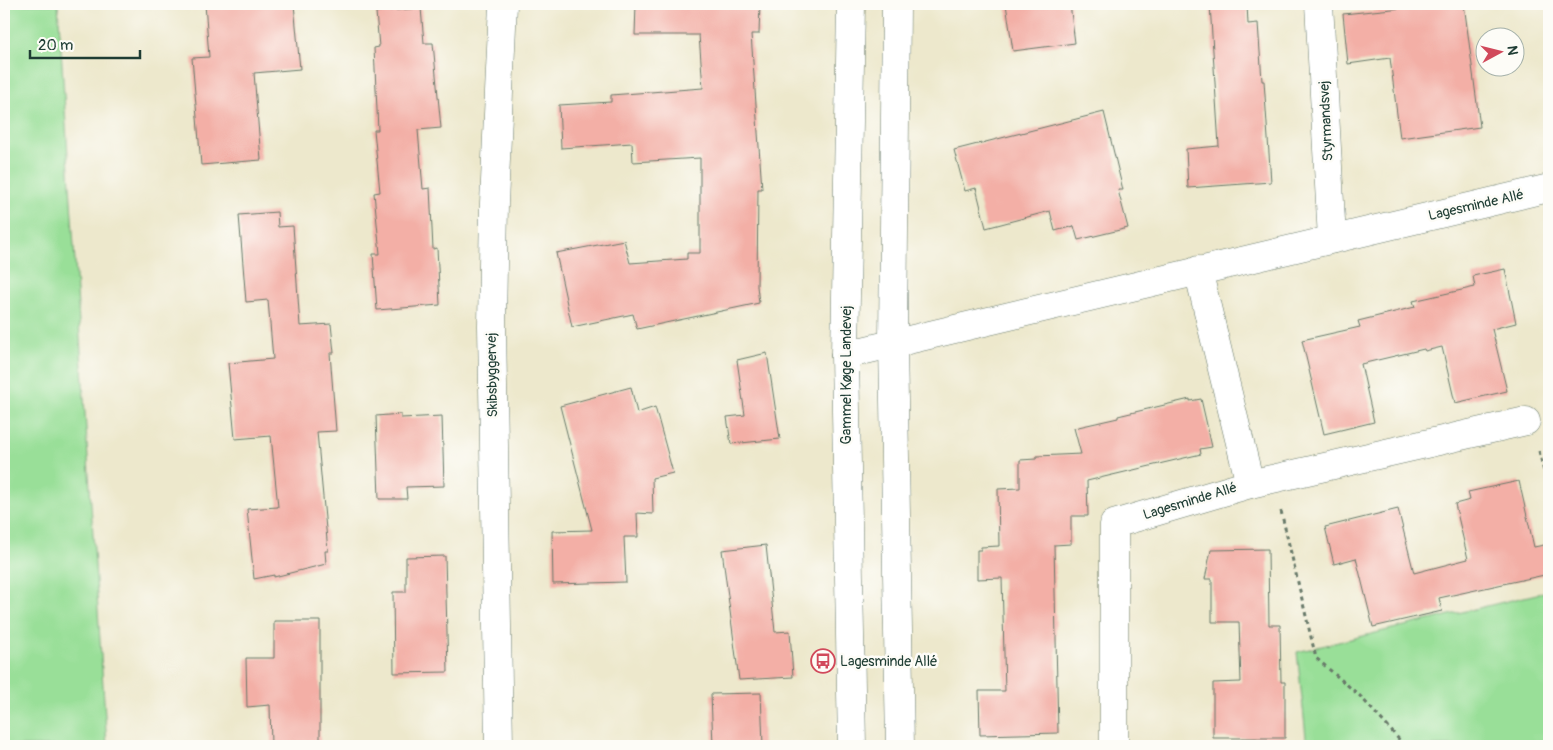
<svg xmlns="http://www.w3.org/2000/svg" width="1553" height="750" font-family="Pangolin,sans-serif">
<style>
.green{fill:#99df98;stroke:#5c8e66}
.building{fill:#f3afa6}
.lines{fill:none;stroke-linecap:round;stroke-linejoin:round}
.street-casing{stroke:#677969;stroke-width:29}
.secondary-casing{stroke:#677969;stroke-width:29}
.path{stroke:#677969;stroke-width:3;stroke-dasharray:4 4;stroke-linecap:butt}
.street{stroke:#fff;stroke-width:28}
.secondary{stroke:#fff;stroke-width:28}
.labels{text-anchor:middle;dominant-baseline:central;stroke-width:5;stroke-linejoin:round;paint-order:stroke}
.street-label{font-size:14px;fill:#1f3d34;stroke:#fdfcf7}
.poi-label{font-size:14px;fill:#1f3d34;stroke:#fdfcf7;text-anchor:start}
</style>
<rect width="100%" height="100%" fill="#fdfcf7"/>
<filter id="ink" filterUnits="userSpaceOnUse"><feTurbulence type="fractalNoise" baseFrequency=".02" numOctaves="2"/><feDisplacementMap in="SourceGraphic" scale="10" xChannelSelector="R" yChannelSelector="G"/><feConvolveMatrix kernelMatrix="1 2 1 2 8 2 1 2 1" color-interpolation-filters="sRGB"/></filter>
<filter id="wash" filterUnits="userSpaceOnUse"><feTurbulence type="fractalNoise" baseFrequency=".0096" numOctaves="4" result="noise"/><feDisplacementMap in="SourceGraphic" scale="20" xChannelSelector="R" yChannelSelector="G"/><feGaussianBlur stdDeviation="1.12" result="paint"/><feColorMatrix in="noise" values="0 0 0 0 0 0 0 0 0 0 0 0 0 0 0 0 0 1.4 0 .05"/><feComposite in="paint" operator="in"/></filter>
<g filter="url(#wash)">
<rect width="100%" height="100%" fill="#ede8cc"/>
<g class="green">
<polygon points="4,4 58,4 107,746 4,746"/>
<polygon points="1549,591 1549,746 1307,746 1297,652"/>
</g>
<g id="blocks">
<g class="building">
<polygon points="205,4 294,4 300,69 254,73 261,160 201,165 192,58 209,57"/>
<polygon points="636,4 760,4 759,34 751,34 762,189 758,189 757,286 759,303 637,329 633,314 572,327 556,253 624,240 630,263 687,259 687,253 700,253 700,158 633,162 632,143 561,148 559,105 611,102 611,95 703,88 699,35 635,35"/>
<polygon points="1006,4 1070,4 1075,43 1013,51"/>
<polygon points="1210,4 1247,4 1248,24 1258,23 1262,81 1264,81 1271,182 1188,188 1186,149 1219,146"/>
<polygon points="1401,4 1464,4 1480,127 1400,138 1390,58 1348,64 1343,14 1402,8"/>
<polygon points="421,8 424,43 433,43 441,128 418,130 423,189 430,188 433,249 437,248 440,305 377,310 373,254 380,254 374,193 380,192 374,130 378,130 374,48 379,47 376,12"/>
<polygon points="1104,112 1123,190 1118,190 1128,228 1078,240 1074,226 1055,231 1050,211 986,228 976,188 965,191 954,150"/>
<polygon points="277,212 278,227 293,226 300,326 331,324 334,353 330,353 336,431 317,432 328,551 325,551 326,564 274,577 274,575 254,579 247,509 278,507 271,436 235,439 228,363 273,359 268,300 246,302 239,215"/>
<polygon points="1505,269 1516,323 1492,329 1507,391 1455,403 1442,347 1425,351 1424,349 1361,364 1374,422 1324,434 1302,340 1360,327 1358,321 1415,307 1413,301 1475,287 1473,276"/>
<polygon points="767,353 780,439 731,444 727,417 745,415 737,360"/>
<polygon points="631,387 637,413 655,407 673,473 652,478 653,514 637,513 638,537 624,537 626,582 553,584 552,531 592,530 560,406"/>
<polygon points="1190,399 1190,401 1201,399 1212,447 1200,449 1201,454 1087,481 1088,516 1071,516 1071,544 1054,545 1058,733 980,735 979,691 1005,691 1002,578 977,579 977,550 981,550 981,547 999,546 998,489 1020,488 1020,460 1036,459 1037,456 1081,454 1074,428 1118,418 1118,416"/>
<polygon points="401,414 401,418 442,416 444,486 406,487 407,499 379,499 376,416"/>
<polygon points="1519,481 1534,547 1549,544 1549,574 1439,598 1442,611 1373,627 1356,558 1334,564 1325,527 1398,509 1414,573 1468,559 1455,504 1470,500 1468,492"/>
<polygon points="766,545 775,632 790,631 793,677 739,680 722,550"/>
<polygon points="1268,549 1269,625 1280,625 1281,682 1285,682 1285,738 1213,738 1213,683 1241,682 1239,622 1212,622 1212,579 1205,579 1211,550"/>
<polygon points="445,556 448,672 394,673 393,592 406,592 406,557"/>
<polygon points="274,621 320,621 320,746 271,746 270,705 247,707 246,658 274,658"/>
<polygon points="761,693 763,746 713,746 711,694"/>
</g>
</g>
</g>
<g filter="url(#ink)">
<use href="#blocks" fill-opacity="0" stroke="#677969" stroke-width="1"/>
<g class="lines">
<g class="street-casing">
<g id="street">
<polyline points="1319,4 1332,239"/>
<polyline points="1198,270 1250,484"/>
<polyline points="845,355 1549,188"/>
<polyline points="499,746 492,326 494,203 503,4"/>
<polyline points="1114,746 1114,524 1250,484 1526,421"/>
</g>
</g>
<g class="secondary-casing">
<g id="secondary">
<polyline points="851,4 845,355 852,746"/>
<polyline points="896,4 893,343 900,746"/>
</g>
</g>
<g class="path">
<polyline points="1539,451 1549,492"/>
<polyline points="1281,511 1316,658 1360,696 1405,746"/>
</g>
<use href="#street" class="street"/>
<use href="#secondary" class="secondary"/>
</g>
</g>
<defs>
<g id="bus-ring" transform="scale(1.25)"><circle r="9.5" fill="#fdfcf7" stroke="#d1495b" stroke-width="1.5"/><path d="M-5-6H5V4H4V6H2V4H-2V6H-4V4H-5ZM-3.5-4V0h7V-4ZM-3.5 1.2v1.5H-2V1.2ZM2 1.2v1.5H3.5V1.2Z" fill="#d1495b"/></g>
</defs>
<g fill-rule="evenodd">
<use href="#bus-ring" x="823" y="661"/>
</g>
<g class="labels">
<g class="street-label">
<text transform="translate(1326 121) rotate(-93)">Styrmandsvej</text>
<text transform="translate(1476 205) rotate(-13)">Lagesminde Allé</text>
<text transform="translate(492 375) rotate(-91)">Skibsbyggervej</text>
<text transform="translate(846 375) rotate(-90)">Gammel Køge Landevej</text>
<text transform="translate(1190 501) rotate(-17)">Lagesminde Allé</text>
</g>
<g class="poi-label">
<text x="840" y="661">Lagesminde Allé</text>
</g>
</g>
<rect width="1553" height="750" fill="none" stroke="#fdfcf7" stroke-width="20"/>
<g transform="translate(1500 52) rotate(83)"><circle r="24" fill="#fdfcf7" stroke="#a4b0a9"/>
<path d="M0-4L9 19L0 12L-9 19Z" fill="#d1495b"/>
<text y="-8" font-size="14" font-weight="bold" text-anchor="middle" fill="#1f3d34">N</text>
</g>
<path d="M30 50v8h110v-8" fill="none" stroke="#1f3d34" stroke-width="2.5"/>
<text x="38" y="50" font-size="15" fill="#1f3d34" stroke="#fdfcf7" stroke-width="4" paint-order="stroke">20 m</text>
</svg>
